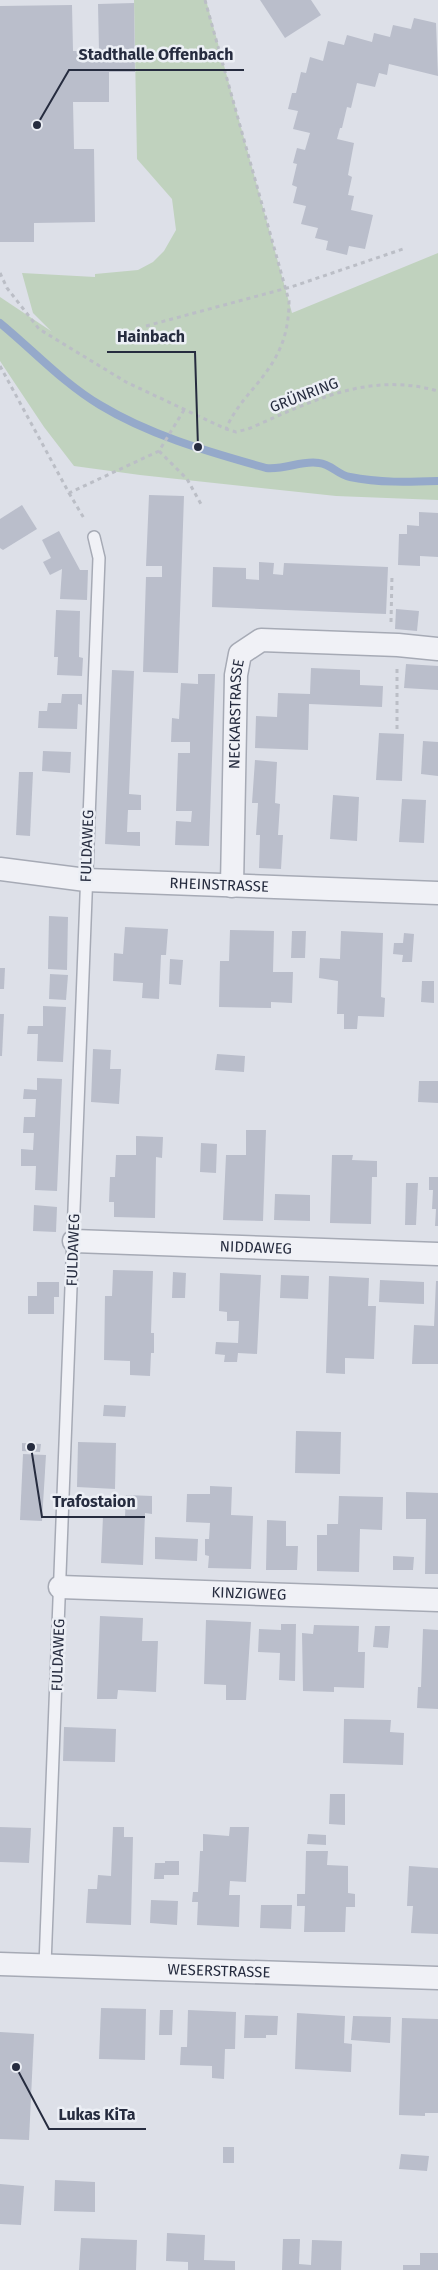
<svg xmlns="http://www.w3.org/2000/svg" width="438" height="2270" font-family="'Fira Sans',sans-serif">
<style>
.green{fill:#c0d2be}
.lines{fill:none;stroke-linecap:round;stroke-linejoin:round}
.stream{stroke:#95a9ca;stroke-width:8}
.building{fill:#babecb}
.lane-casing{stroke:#a6aab5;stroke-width:14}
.street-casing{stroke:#a6aab5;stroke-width:25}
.path{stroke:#bbbec6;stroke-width:3;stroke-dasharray:4 4;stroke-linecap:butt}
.lane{stroke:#f0f1f6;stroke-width:11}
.street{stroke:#f0f1f6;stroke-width:22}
.labels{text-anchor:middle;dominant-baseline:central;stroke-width:5;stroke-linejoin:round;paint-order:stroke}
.street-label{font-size:15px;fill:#262c3f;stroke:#eceff5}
.leader{fill:none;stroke:#262c3f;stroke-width:2}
.callout-dot{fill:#262c3f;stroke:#eceff5;stroke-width:2}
.callout-label{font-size:16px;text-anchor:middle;font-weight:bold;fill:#262c3f;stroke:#eceff5;stroke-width:5;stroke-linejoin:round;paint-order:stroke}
</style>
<rect width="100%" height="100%" fill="#dde0e8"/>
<polygon class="green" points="134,0 206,0 292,313 438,253 438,500 336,496 140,475 74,466 44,427 0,361 0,297 51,331 33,313 22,273 95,277 95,274 138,270 153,262 164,251 176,230 172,199 137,159"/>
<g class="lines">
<path class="stream" d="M0,323C33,350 63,383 100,405C151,436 210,452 266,468C286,470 301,460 319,463C331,464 338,475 350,477C379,483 409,482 438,481"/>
</g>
<g class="building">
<polygon points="260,0 311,0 321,15 285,38"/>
<polygon points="134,3 135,72 109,72 109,102 73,102 74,149 94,149 95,222 34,223 34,242 0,242 0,6 72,5 73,51 99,51 98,4"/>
<polygon points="414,18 436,23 438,76 389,64 387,75 379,73 375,87 357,83 351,108 347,107 342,128 340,128 337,139 354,143 348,175 352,177 348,195 354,196 351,210 373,215 365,249 349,246 347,255 326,250 328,241 315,238 318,228 301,224 306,206 293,203 297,187 292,185 297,164 293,163 297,148 305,150 310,133 293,129 298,111 288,109 292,93 296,93 301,72 306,73 310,57 323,61 328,41 344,45 347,35 372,42 374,33 390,37 393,25 411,29"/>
<polygon points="149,495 184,496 178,673 143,672 146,577 162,577 162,566 146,566"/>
<polygon points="22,505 37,529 3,550 0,548 0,519"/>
<polygon points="419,512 438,513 438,557 420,556 420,566 398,565 399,534 407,534 407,525 419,526"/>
<polygon points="59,531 80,570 88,570 87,600 60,599 62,569 50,575 43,562 51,558 42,540"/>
<polygon points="259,562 274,563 273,574 283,575 284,563 388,567 386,614 212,607 213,567 246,568 246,579 259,580"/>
<polygon points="396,609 419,611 417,631 395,629"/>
<polygon points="56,610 80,611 79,657 83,658 82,676 57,675 58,657 54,657"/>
<polygon points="406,664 438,666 438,690 404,688"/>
<polygon points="311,668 360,670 360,685 383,686 382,707 309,704 308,750 255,748 256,716 277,717 278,693 310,694"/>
<polygon points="112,670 134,671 129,794 141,795 141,810 128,810 127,832 140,832 140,846 105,844"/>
<polygon points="198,674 215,674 209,846 175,845 176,821 191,822 192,811 176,811 178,753 190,753 190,742 171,742 172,718 179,719 181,683 198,684"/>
<polygon points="62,694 82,694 82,705 78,704 77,729 38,728 39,711 47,711 48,703 61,703"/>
<polygon points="379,733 404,734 402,781 376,780"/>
<polygon points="423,741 438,742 438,776 421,774"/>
<polygon points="43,751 71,752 70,773 42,771"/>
<polygon points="255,760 277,762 275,803 280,804 278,835 283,835 281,869 259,868 260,835 256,835 258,803 252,803"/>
<polygon points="19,772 33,772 30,836 16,835"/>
<polygon points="333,795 359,797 357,841 330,839"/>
<polygon points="402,799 426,800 424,843 399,842"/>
<polygon points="49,916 68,917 67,970 48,969"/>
<polygon points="125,927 168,929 166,955 161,955 159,999 142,998 143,983 113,981 114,953 123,954"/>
<polygon points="230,930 274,931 273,972 293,972 292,1003 271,1002 271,1008 219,1007 220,961 229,961"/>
<polygon points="292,931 306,931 305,958 291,958"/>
<polygon points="341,931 383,933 381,997 385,998 384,1017 358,1016 357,1029 344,1029 344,1014 337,1014 338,981 319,978 320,958 340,959"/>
<polygon points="404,933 414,934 412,962 402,962 403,955 393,954 394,943 403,943"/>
<polygon points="170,959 183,960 181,985 169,984"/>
<polygon points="0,968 5,968 4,989 0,989"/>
<polygon points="50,974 68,975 66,1000 49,999"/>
<polygon points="422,981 434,981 434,1003 421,1002"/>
<polygon points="43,1006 66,1007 63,1062 37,1061 38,1034 27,1034 28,1026 43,1026"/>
<polygon points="0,1014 4,1014 2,1056 0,1056"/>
<polygon points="93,1049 111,1050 110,1069 121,1069 119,1104 91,1102"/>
<polygon points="217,1054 245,1056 244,1072 215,1070"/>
<polygon points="37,1078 62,1079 57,1191 35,1190 36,1166 21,1166 21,1149 33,1150 34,1133 23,1133 24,1117 35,1117 36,1099 23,1099 24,1089 37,1090"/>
<polygon points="419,1081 438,1081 438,1103 418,1102"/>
<polygon points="246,1130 266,1130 263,1221 223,1220 226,1155 246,1155"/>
<polygon points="136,1136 163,1137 162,1158 156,1157 155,1218 114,1217 114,1202 109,1202 110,1177 115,1177 116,1155 136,1155"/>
<polygon points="201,1143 217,1144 216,1173 200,1172"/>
<polygon points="332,1155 353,1155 352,1160 377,1161 377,1177 372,1177 371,1224 330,1223"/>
<polygon points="429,1177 438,1177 438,1226 435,1226 436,1209 432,1209 433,1190 429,1190"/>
<polygon points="406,1183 418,1183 416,1225 405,1225"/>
<polygon points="275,1194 310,1195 310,1221 274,1220"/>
<polygon points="34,1205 57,1207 56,1232 33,1231"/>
<polygon points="113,1270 153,1271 151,1333 154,1333 154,1353 151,1353 150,1376 130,1375 130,1361 104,1360 105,1296 112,1296"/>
<polygon points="173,1272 186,1273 185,1298 172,1298"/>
<polygon points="220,1273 261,1275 257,1354 238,1353 237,1362 224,1362 225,1355 215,1354 216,1342 238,1343 239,1321 227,1321 227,1312 219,1311"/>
<polygon points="281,1275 309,1276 308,1299 280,1298"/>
<polygon points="329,1276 369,1278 368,1306 376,1306 374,1359 345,1358 345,1374 326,1373"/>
<polygon points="380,1280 424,1282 424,1304 379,1302"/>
<polygon points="436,1281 438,1281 438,1364 412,1364 414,1325 434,1326"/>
<polygon points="37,1282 59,1282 59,1297 54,1297 54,1314 28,1314 28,1296 37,1296"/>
<polygon points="104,1405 126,1406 125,1417 103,1416"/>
<polygon points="296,1431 341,1432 340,1474 295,1473"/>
<polygon points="78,1442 116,1443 115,1489 77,1487"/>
<polygon points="22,1443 41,1444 40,1452 22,1451"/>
<polygon points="23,1454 46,1455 42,1521 20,1520"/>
<polygon points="210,1486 232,1487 231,1515 253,1516 251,1569 208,1568 209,1556 205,1555 205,1539 209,1539 210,1523 186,1522 187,1494 210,1494"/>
<polygon points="406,1492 438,1493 438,1574 425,1574 426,1519 406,1519"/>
<polygon points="126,1495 152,1496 152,1514 145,1513 143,1565 101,1563 103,1516 125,1517"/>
<polygon points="339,1496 383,1497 382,1530 360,1529 359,1572 317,1571 317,1535 327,1535 327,1524 338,1524"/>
<polygon points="267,1520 286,1521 286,1546 298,1546 297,1570 266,1570"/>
<polygon points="155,1537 198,1539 197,1561 155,1559"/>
<polygon points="393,1556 414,1557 413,1570 393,1570"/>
<polygon points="100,1616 143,1618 142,1641 158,1641 156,1692 118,1690 117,1699 97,1699"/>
<polygon points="206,1620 251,1622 246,1700 226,1700 226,1685 204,1684"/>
<polygon points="281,1624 296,1624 295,1681 279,1680 280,1653 258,1652 259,1629 281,1630"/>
<polygon points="314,1625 359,1626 358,1652 365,1652 364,1688 334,1687 334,1692 303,1691 302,1633 313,1634"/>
<polygon points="375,1626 390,1626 388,1648 373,1647"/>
<polygon points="423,1629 438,1630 438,1709 417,1708 418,1687 421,1687"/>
<polygon points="344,1719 391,1720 390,1732 404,1733 403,1765 343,1763"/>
<polygon points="64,1727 116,1729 115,1762 63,1761"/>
<polygon points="330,1794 345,1794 345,1825 329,1824"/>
<polygon points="0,1827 31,1828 29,1863 0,1862"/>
<polygon points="113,1827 124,1827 124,1837 133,1837 131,1925 86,1923 88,1889 97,1889 98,1875 111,1876"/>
<polygon points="230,1827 249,1827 246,1882 230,1881 229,1895 240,1895 239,1927 197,1925 198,1902 192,1902 193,1892 198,1892 200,1851 203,1851 203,1834 229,1836"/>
<polygon points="308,1834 326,1835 326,1845 307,1844"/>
<polygon points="306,1851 328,1851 327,1865 348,1866 348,1893 355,1894 355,1907 346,1907 345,1932 304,1932 305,1906 297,1906 297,1894 305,1894"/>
<polygon points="165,1861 179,1861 179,1875 164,1875 164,1879 154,1879 155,1863 165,1863"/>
<polygon points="409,1866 438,1868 438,1934 411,1933 413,1906 407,1906"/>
<polygon points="151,1900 178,1901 177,1925 150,1923"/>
<polygon points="261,1905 292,1905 291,1929 260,1928"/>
<polygon points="101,2008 146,2009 145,2060 99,2059"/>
<polygon points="160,2010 173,2010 172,2035 159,2035"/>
<polygon points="188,2010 236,2012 235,2049 225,2049 224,2079 212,2078 212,2066 180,2065 181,2047 187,2047"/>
<polygon points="297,2013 345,2016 344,2043 352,2044 351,2072 295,2069"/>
<polygon points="245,2015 278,2016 277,2035 266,2035 266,2038 244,2038"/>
<polygon points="353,2016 391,2017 390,2043 351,2040"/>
<polygon points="402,2018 438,2019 438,2113 425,2113 425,2116 399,2115"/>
<polygon points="0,2032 34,2034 29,2140 0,2139"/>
<rect x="223" y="2147" width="11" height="16"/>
<polygon points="401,2154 429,2156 427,2171 399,2169"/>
<polygon points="55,2180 95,2182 95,2212 54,2211"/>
<polygon points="0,2184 24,2186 21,2225 0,2224"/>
<polygon points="167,2233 205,2235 204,2260 235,2261 235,2270 188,2270 188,2262 166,2261"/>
<polygon points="81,2238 137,2240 136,2270 79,2270"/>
<polygon points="283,2239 300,2239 299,2264 311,2265 312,2240 342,2241 341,2270 282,2270"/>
<polygon points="420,2253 438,2253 438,2270 403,2270 403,2265 420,2265"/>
</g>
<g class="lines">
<g class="lane-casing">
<polyline id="lane" points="45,1965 99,558 94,537"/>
</g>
<g class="street-casing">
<g id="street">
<path id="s1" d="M0,869L86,880L438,893"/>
<path id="s2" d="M232,886L236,675L240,654L261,640L398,645L438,649"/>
<path id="s3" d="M74,1241L438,1254"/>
<path id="s4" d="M60,1587L438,1600"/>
<path id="s5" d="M0,1964L438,1978"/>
</g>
</g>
<g class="path">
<path d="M205,0L289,301C289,322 285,342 274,360C260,385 237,402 226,429"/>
<path d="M0,273L7,288L39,329L126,382L226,429L236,432L248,429C311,402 367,371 438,391"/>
<polyline points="146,326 291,287 403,249"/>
<polyline points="0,366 69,493 159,451 184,410"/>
<polyline points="159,451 187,479 202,506"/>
<polyline points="69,493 85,520"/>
<polyline points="391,622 392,575"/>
<polyline points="397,729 397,669"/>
</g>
<use href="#lane" class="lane"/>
<use href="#street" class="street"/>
</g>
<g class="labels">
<g class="street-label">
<text transform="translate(304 395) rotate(-21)">GRÜNRING</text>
<text stroke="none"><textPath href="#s2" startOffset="172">NECKARSTRASSE</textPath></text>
<text transform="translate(87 846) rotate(-88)">FULDAWEG</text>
<text stroke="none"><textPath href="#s1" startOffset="220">RHEINSTRASSE</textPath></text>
<text stroke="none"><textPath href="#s3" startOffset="182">NIDDAWEG</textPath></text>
<text transform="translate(73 1250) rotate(-88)">FULDAWEG</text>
<text stroke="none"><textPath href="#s4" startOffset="189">KINZIGWEG</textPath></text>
<text transform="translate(58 1655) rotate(-88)">FULDAWEG</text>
<text stroke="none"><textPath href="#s5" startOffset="219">WESERSTRASSE</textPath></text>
</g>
</g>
<path class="leader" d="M37 125L69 70H244M198 447L195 352H107M31 1447L42 1517H145M16 2067L49 2129H146"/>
<g class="callout-dot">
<circle cx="37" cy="125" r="5"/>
<circle cx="198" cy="447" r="5"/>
<circle cx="31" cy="1447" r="5"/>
<circle cx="16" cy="2067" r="5"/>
</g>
<g class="callout-label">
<text x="156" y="60">Stadthalle Offenbach</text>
<text x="151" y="342">Hainbach</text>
<text x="94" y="1507">Trafostaion</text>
<text x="97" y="2120">Lukas KiTa</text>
</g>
</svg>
